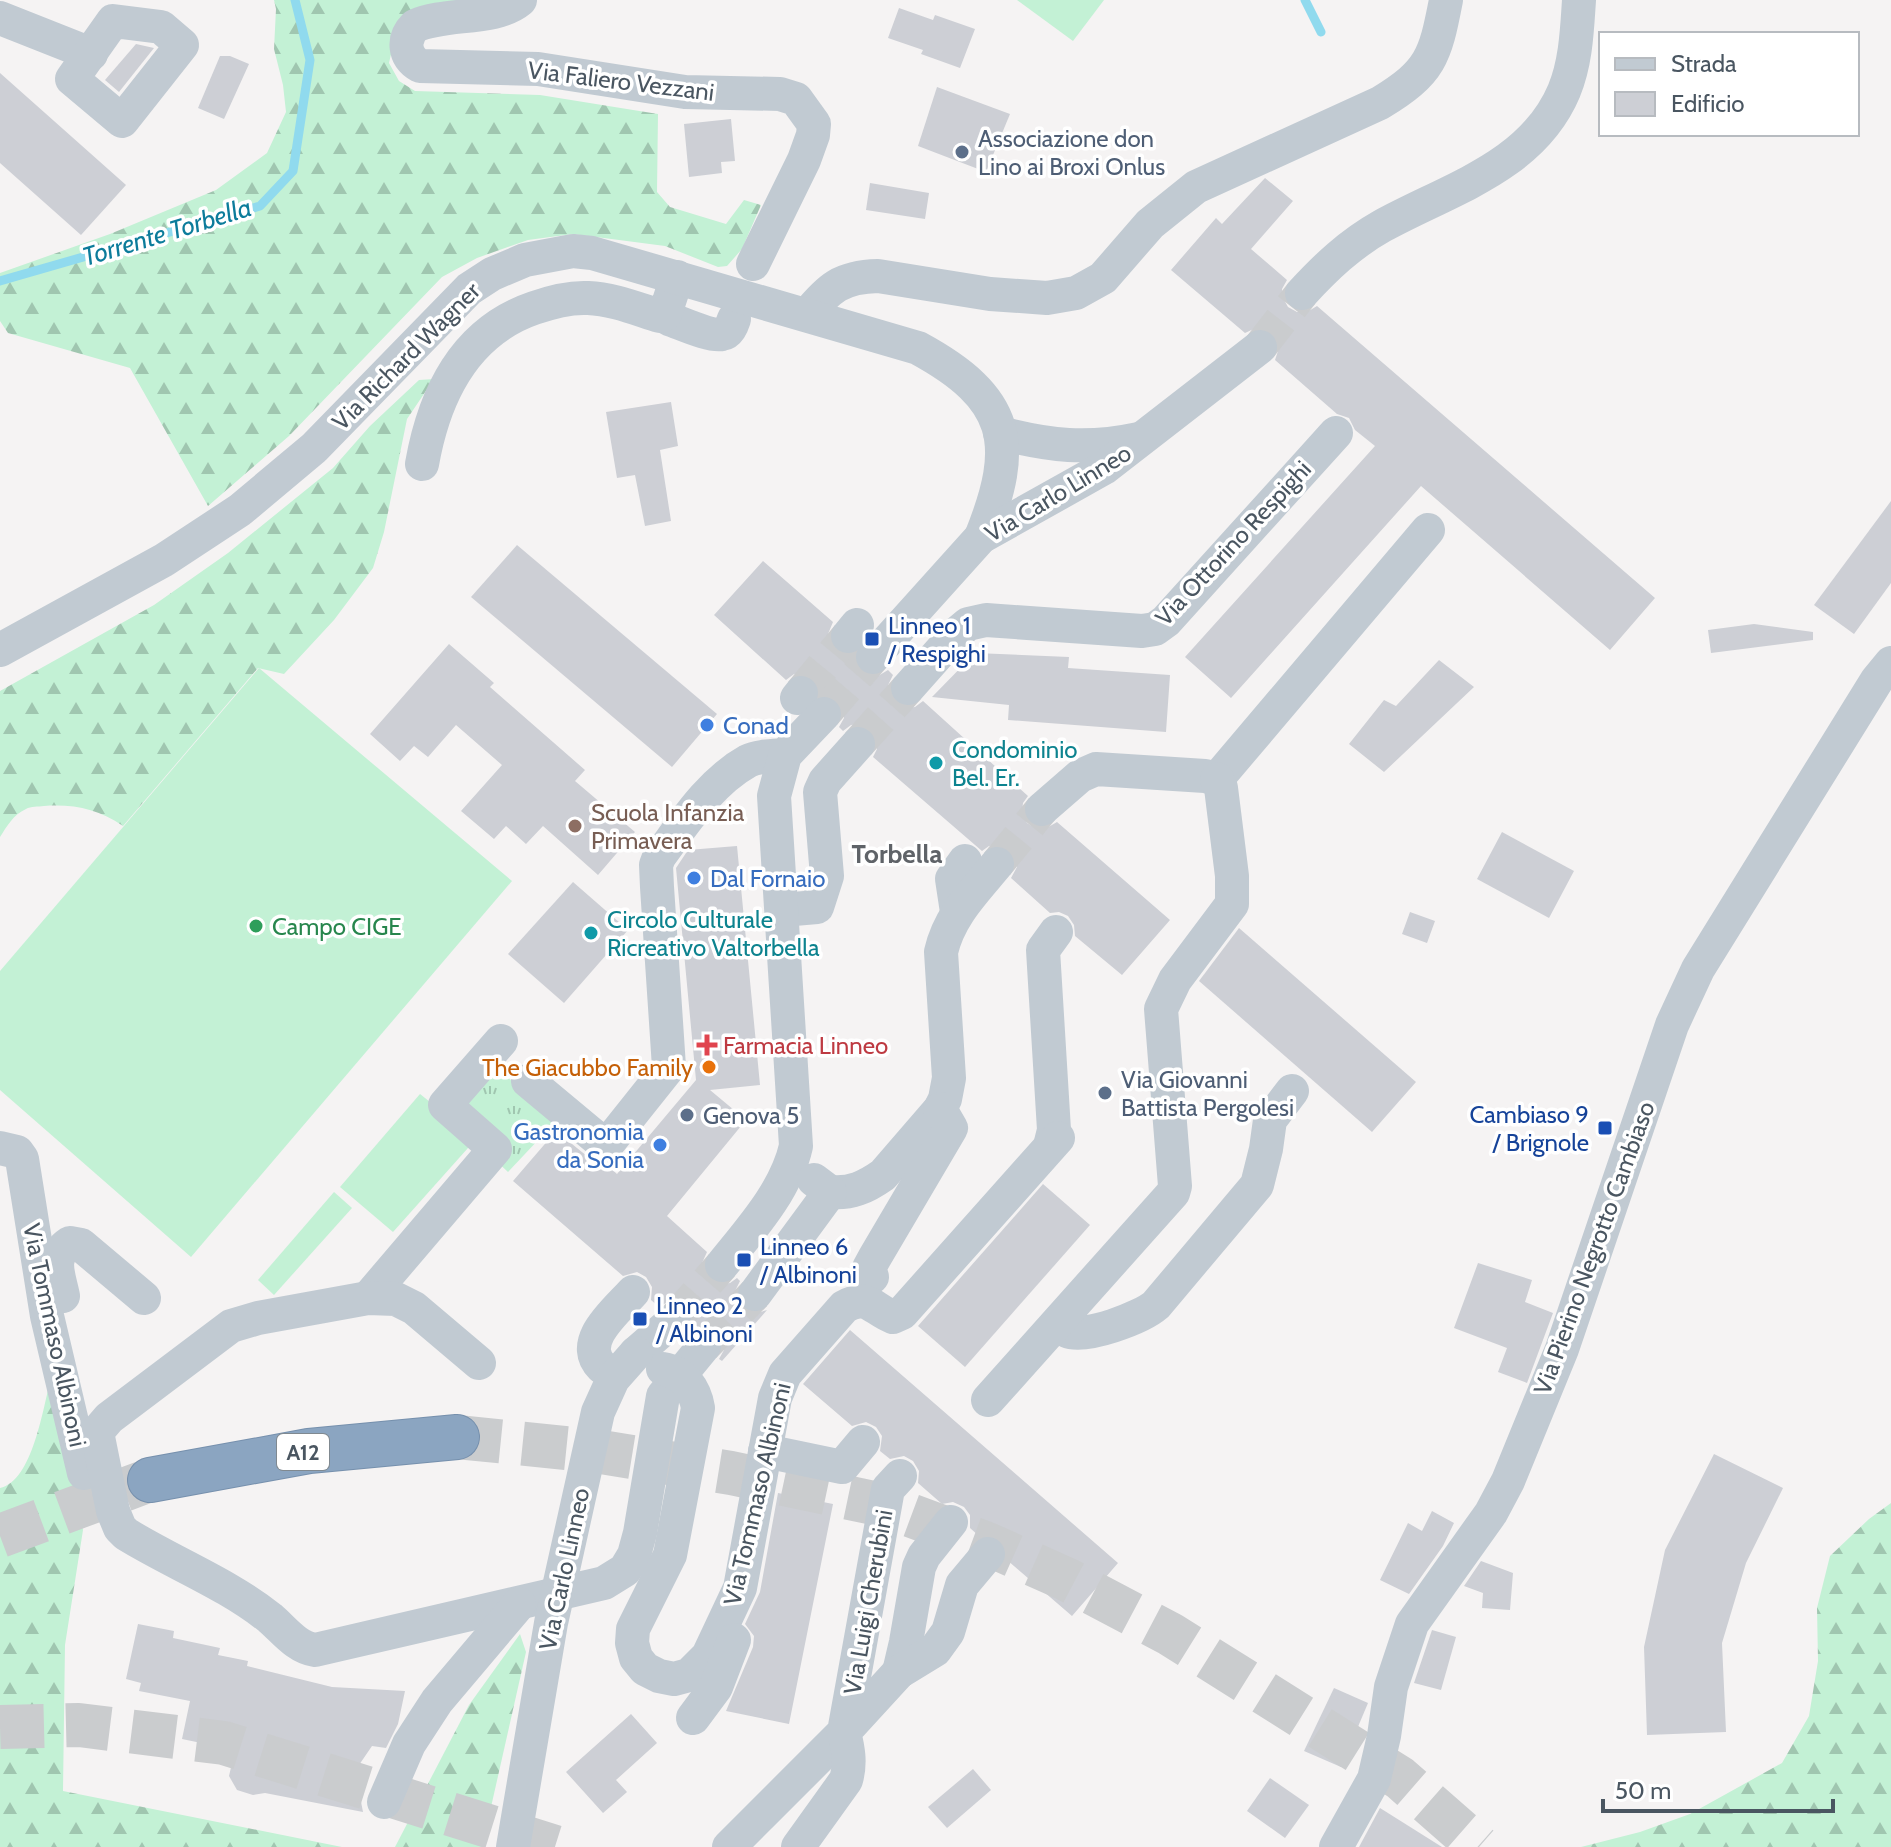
<svg xmlns="http://www.w3.org/2000/svg" width="1891" height="1847" font-family="Cabin,sans-serif">
<style>
.grass{fill:url(#grass-tufts)}
.forest{fill:url(#forest-firs)}
.pitch{fill:#c3f1d5}
.lines{fill:none;stroke-linecap:round;stroke-linejoin:round}
.stream{stroke:#90daee;stroke-width:9}
.building{fill:#cdcfd5}
.minor-tunnel{stroke:#caccce;stroke-width:34;stroke-dasharray:34 17;stroke-linecap:butt}
.highway-tunnel{stroke:#caccce;stroke-width:44;stroke-dasharray:44 22;stroke-linecap:butt}
.highway-casing{stroke:#7690ad;stroke-width:46}
.minor{stroke:#c1cad2;stroke-width:34}
.highway{stroke:#8ba5c1;stroke-width:44}
.minor-bridge{stroke:#c1cad2;stroke-width:34}
.service-dot{fill:#5c6f8a;stroke:#fff;stroke-width:3}
.transit-dot{fill:#1a4fb4;stroke:#fff;stroke-width:3}
.shop-dot{fill:#3f7fe0;stroke:#fff;stroke-width:3}
.culture-dot{fill:#0f9aa8;stroke:#fff;stroke-width:3}
.education-dot{fill:#8d6e63;stroke:#fff;stroke-width:3}
.leisure-dot{fill:#2e9e5b;stroke:#fff;stroke-width:3}
.health-dot{fill:#e0444e;stroke:#fff;stroke-width:3}
.food-dot{fill:#e8710a;stroke:#fff;stroke-width:3}
.labels{text-anchor:middle;dominant-baseline:central;stroke-width:7;stroke-linejoin:round;paint-order:stroke}
.shield{fill:#fff;stroke:#808990;stroke-width:2}
.shield-label{font-size:22px;font-weight:bold;fill:#4a5661}
.street-label{font-size:24px;fill:#4a5661;stroke:#fff}
.service-label{font-size:24px;fill:#4e5e75;stroke:#fff;text-anchor:start}
.transit-label{font-size:24px;fill:#164399;stroke:#fff;text-anchor:start}
.shop-label{font-size:24px;fill:#366cbe;stroke:#fff;text-anchor:start}
.culture-label{font-size:24px;fill:#0d838f;stroke:#fff;text-anchor:start}
.education-label{font-size:24px;fill:#785e54;stroke:#fff;text-anchor:start}
.leisure-label{font-size:24px;fill:#27864d;stroke:#fff;text-anchor:start}
.health-label{font-size:24px;fill:#be3a42;stroke:#fff;text-anchor:start}
.food-label{font-size:24px;fill:#c56008;stroke:#fff;text-anchor:end}
.water-label{font-size:26px;font-style:italic;fill:#0c7c9b;stroke:#fff}
.neighbourhood-label{font-size:26px;font-weight:bold;fill:#5f6368;stroke:#fff}
</style>
<defs>
<pattern id="grass-tufts" width="24" height="20" patternUnits="userSpaceOnUse" patternTransform="scale(2)"><rect width="24" height="20" fill="#c3f1d5"/><path d="M3 7l-1-3M5 7V3M7 7l1-3M15 17l-1-3M17 17v-4M19 17l1-3" fill="none" stroke="#a0c6b0"/></pattern>
<pattern id="forest-firs" width="22" height="20" patternUnits="userSpaceOnUse" patternTransform="scale(2)"><rect width="22" height="20" fill="#c3f1d5"/><path d="M5 1l3.5 6h-7zM16 11l3.5 6h-7z" fill="#a0c6b0"/></pattern>
</defs>
<rect width="100%" height="100%" fill="#f5f3f3"/>
<polygon class="grass" points="492,1063 556,1121 508,1172 493,1158 454,1106"/>
<g class="forest">
<polygon points="274,0 476,0 398,24 389,63 399,81 415,91 540,95 658,114 657,192 670,207 726,224 744,200 761,205 742,249 727,266 718,267 665,246 573,234 528,240 477,258 442,277 289,436 208,506 130,368 8,333 0,321 0,273 110,234 216,190 267,153 286,112 283,85 274,49 276,9"/>
<path d="M434,379L407,419L384,532L373,568L334,620L284,674L258,668L123,826C98,809 74,804 44,806C38,807 31,806 26,809C13,815 7,826 0,837V691L154,605L228,553L333,468L370,426L419,380Z"/>
<path d="M51,1378L83,1530L65,1645L63,1791L342,1847H0V1488C33,1481 43,1407 51,1378Z"/>
<polygon points="1891,1503 1891,1847 1581,1847 1640,1832 1690,1814 1782,1763 1809,1716 1818,1661 1817,1608 1830,1556 1869,1519"/>
<polygon points="520,1634 526,1652 482,1847 395,1847 469,1705"/>
</g>
<g class="pitch">
<polygon points="1017,0 1104,0 1073,41"/>
<polygon points="259,668 512,881 191,1257 0,1090 0,971"/>
<polygon points="420,1094 476,1139 393,1232 340,1187"/>
<polygon points="334,1192 352,1208 274,1295 258,1280"/>
</g>
<g class="lines">
<g class="stream">
<polyline points="1305,0 1321,32"/>
<polyline points="0,281 260,206 293,171 310,60 295,0"/>
</g>
</g>
<g class="building">
<polygon points="899,8 933,20 935,15 975,29 960,68 921,54 923,50 888,38"/>
<polygon points="136,44 154,48 119,92 105,80"/>
<polygon points="220,56 230,56 249,64 224,119 198,108"/>
<polygon points="0,73 126,185 81,235 0,163"/>
<polygon points="937,87 1010,114 986,172 918,146"/>
<polygon points="731,119 735,161 721,162 722,173 689,177 684,124"/>
<polygon points="1265,178 1293,201 1251,249 1287,280 1282,289 1283,298 1288,307 1297,312 1307,312 1317,306 1655,598 1610,650 1421,486 1231,698 1185,657 1375,446 1355,430 1349,418 1337,414 1275,360 1280,345 1275,334 1267,328 1258,327 1245,333 1171,270 1216,218 1222,224"/>
<polygon points="870,183 929,193 925,219 866,210"/>
<polygon points="671,402 678,446 660,450 671,521 645,526 635,475 617,478 606,412"/>
<polygon points="1891,501 1891,583 1854,634 1814,605"/>
<polygon points="517,545 717,714 672,767 471,597"/>
<polygon points="763,561 833,622 828,634 830,644 835,651 844,656 853,655 854,664 859,671 868,676 878,676 888,670 893,675 888,685 889,695 894,702 905,708 915,707 923,701 1028,796 1023,803 1022,812 1027,823 1035,828 1045,829 1057,822 1170,920 1122,975 1075,936 1074,925 1068,916 1059,912 1050,913 1011,878 1017,867 1015,856 1010,849 1000,844 989,846 982,851 873,757 877,749 877,738 871,729 861,724 851,725 843,731 839,727 844,718 843,708 837,699 829,695 821,695 819,685 814,678 803,673 794,674 786,680 714,615"/>
<polygon points="1754,624 1813,632 1813,640 1711,653 1708,630"/>
<polygon points="449,644 494,683 490,687 585,770 575,781 635,832 598,875 543,826 526,844 506,826 494,839 461,811 502,765 456,725 428,757 414,746 400,761 370,734"/>
<polygon points="975,653 1069,657 1068,668 1170,675 1166,732 1008,720 1009,705 932,697"/>
<polygon points="1439,660 1474,687 1384,772 1349,744 1384,700 1396,706"/>
<polygon points="1502,832 1574,871 1549,918 1477,879"/>
<polygon points="737,846 760,1085 710,1090 746,1120 667,1216 707,1252 702,1263 703,1271 709,1280 720,1285 730,1283 737,1278 740,1281 735,1291 736,1301 743,1310 754,1314 767,1310 722,1361 719,1359 724,1350 723,1340 717,1331 706,1326 698,1327 689,1333 694,1317 689,1306 681,1301 671,1300 659,1307 651,1300 652,1287 646,1277 637,1272 623,1276 513,1181 556,1131 593,1161 607,1165 617,1174 696,1080 676,868 688,850"/>
<polygon points="573,882 628,930 564,1003 508,954"/>
<polygon points="1410,912 1435,921 1427,943 1402,934"/>
<polygon points="1239,928 1416,1082 1372,1132 1199,981"/>
<polygon points="1043,1184 1090,1225 965,1367 918,1326"/>
<polygon points="1478,1263 1532,1280 1525,1302 1553,1313 1527,1383 1498,1372 1507,1348 1454,1328"/>
<polygon points="850,1330 1118,1563 1072,1616 1007,1560 1007,1548 1001,1539 991,1534 979,1536 970,1528 970,1515 964,1507 953,1502 942,1504 918,1483 919,1471 913,1461 904,1456 890,1459 880,1451 882,1436 876,1427 866,1422 852,1426 803,1384"/>
<polygon points="1714,1454 1783,1488 1746,1563 1722,1643 1726,1732 1647,1735 1644,1647 1665,1550"/>
<polygon points="778,1493 833,1504 789,1724 726,1711 753,1647 754,1636 745,1624 760,1592"/>
<polygon points="1432,1511 1454,1523 1443,1546 1409,1594 1380,1580 1408,1523 1422,1531"/>
<polygon points="1481,1561 1513,1573 1510,1610 1482,1608 1483,1593 1464,1586"/>
<polygon points="138,1624 174,1631 173,1638 220,1648 218,1655 248,1661 247,1666 332,1687 405,1691 398,1724 386,1748 372,1746 359,1765 358,1786 363,1812 265,1793 253,1795 237,1790 229,1776 235,1750 182,1739 190,1701 139,1691 141,1683 126,1679"/>
<polygon points="1432,1630 1456,1637 1441,1690 1414,1683"/>
<polygon points="1334,1688 1368,1703 1341,1767 1304,1751"/>
<polygon points="631,1714 657,1743 616,1780 627,1792 603,1813 566,1772"/>
<polygon points="973,1769 991,1790 947,1828 928,1807"/>
<polygon points="1270,1778 1309,1805 1285,1838 1247,1811"/>
<polygon points="1380,1808 1442,1847 1359,1847"/>
</g>
<g class="lines">
<g class="minor-tunnel">
<polyline points="1260,347 1302,293"/>
<polyline points="801,693 848,636"/>
<polyline points="824,714 873,657"/>
<polyline points="858,744 908,688"/>
<polyline points="997,864 1042,809"/>
<polyline points="674,1320 722,1265"/>
<polyline points="704,1346 755,1294"/>
</g>
<g class="highway-tunnel">
<polyline points="457,1437 595,1451 731,1473 883,1505 985,1543 1066,1579 1170,1634 1400,1778 1479,1847"/>
<polyline points="0,1536 150,1480"/>
<polyline points="0,1727 79,1725 224,1743 555,1847"/>
</g>
<g class="highway-casing">
<polyline id="highway" points="150,1480 309,1451 457,1437"/>
</g>
<g class="minor">
<path d="M520,0C495,21 446,12 415,26C402,39 404,57 420,66L538,69L685,92L780,94L796,99L814,124L813,135L804,160L753,264"/>
<polyline points="0,18 91,54"/>
<polygon points="113,21 161,27 182,45 122,121 72,79"/>
<path d="M1302,293C1326,267 1350,244 1382,226C1449,189 1532,167 1564,91C1576,62 1577,30 1579,0"/>
<path d="M665,314L669,319C681,323 711,337 722,334C729,333 732,325 734,319"/>
<path d="M807,315C829,288 841,277 878,276L990,294L1047,298L1076,293L1103,278L1150,224L1196,187L1380,103C1431,72 1435,57 1446,0"/>
<path d="M1000,433C1050,446 1087,450 1138,439"/>
<path d="M422,464C434,396 464,332 534,308C551,302 570,297 588,298C613,299 637,309 660,316L665,314L677,277"/>
<polyline points="848,636 857,625"/>
<path d="M0,650L164,560L240,510L314,448L469,289L492,274L525,260L573,251L592,253L918,348C1010,398 1019,443 981,537"/>
<polyline points="873,657 981,537 1104,468 1260,347"/>
<polyline points="908,688 956,634 968,624 986,620 1142,631 1155,629 1166,621 1336,433"/>
<polyline points="797,698 801,693"/>
<polyline points="1042,809 1080,776 1096,769 1205,776 1217,779 1428,530"/>
<polyline points="782,910 817,907 827,876 820,792 825,781 858,744"/>
<polyline points="957,912 952,879 965,861"/>
<path d="M528,1081L606,1146L669,1067L657,887L656,865L659,857C684,823 710,782 748,761C758,756 773,756 785,755"/>
<polyline points="1050,1146 1054,1130 1043,950 1056,932"/>
<polyline points="0,1148 17,1152 22,1159 47,1316 84,1473"/>
<path d="M830,1192C851,1194 866,1187 883,1175L940,1109L945,1099L949,1078L941,952C949,916 974,892 997,864"/>
<path d="M722,1265C750,1230 786,1191 796,1146L774,796L785,755L824,714"/>
<polyline points="872,1277 869,1268 875,1257 951,1128 940,1109"/>
<polyline points="755,1294 830,1192 814,1180"/>
<path d="M63,1296C59,1275 49,1257 70,1243L81,1245L144,1298"/>
<polyline points="368,1298 495,1149 445,1105 501,1041"/>
<path d="M1063,1317V1325L1067,1331C1085,1339 1141,1318 1156,1305L1257,1185L1266,1149L1270,1120L1292,1091"/>
<polyline points="636,1353 674,1320"/>
<path d="M479,1363L414,1308L396,1299L368,1298L258,1318L231,1326L109,1418L97,1432L113,1511L120,1528L126,1534C173,1563 226,1583 270,1618C284,1630 296,1647 315,1650L604,1583L625,1570L634,1555L640,1533L663,1396L704,1346"/>
<path d="M602,1367C577,1342 616,1311 633,1292"/>
<path d="M663,1369C683,1372 695,1389 698,1408L670,1555L633,1629L632,1643L636,1658L645,1669L659,1676L674,1679L689,1675L708,1656L740,1588L775,1398L785,1374L844,1307C868,1293 872,1309 893,1317L902,1313L1058,1138"/>
<polyline points="988,1400 1173,1193 1175,1186 1161,1009 1175,980 1232,904 1232,876 1221,788 1217,779"/>
<polyline points="765,1451 842,1467 863,1442"/>
<polyline points="899,1672 906,1642 919,1567 924,1556 951,1522"/>
<polyline points="693,1718 716,1687 734,1640"/>
<polyline points="384,1802 409,1744 437,1701 519,1604"/>
<polyline points="729,1847 844,1732 888,1489 900,1476"/>
<path d="M798,1847L846,1780C851,1763 848,1748 844,1732L899,1672L935,1650L948,1632L962,1585L988,1554"/>
<polyline points="1336,1847 1374,1779 1384,1736 1391,1687 1412,1624 1491,1513 1508,1481 1562,1349 1672,1025 1698,969 1877,680 1891,663"/>
</g>
<use href="#highway" class="highway"/>
<polyline class="minor-bridge" points="513,1847 551,1623 598,1412 613,1379 636,1353"/>
</g>
<g class="service-dot">
<circle cx="962" cy="152" r="8"/>
<circle cx="1105" cy="1093" r="8"/>
<circle cx="687" cy="1115" r="8"/>
</g>
<g class="transit-dot">
<rect x="864" y="631" width="16" height="16" rx="4"/>
<rect x="1597" y="1120" width="16" height="16" rx="4"/>
<rect x="736" y="1252" width="16" height="16" rx="4"/>
<rect x="632" y="1311" width="16" height="16" rx="4"/>
</g>
<g class="shop-dot">
<circle cx="707" cy="725" r="8"/>
<circle cx="694" cy="878" r="8"/>
<circle cx="660" cy="1145" r="8"/>
</g>
<g class="culture-dot">
<circle cx="936" cy="763" r="8"/>
<circle cx="591" cy="933" r="8"/>
</g>
<circle class="education-dot" cx="575" cy="826" r="8"/>
<circle class="leisure-dot" cx="256" cy="926" r="8"/>
<path class="health-dot" d="M703 1033h8v8h8v8h-8v8h-8v-8h-8v-8h8z"/>
<circle class="food-dot" cx="709" cy="1067" r="8"/>
<g class="labels">
<rect class="shield" x="277" y="1434" width="52" height="36" rx="6"/>
<g class="shield-label">
<text x="303" y="1452">A12</text>
</g>
<g class="street-label">
<text transform="translate(621 81) rotate(7)">Via Faliero Vezzani</text>
<text transform="translate(406 356) rotate(-45)">Via Richard Wagner</text>
<text transform="translate(1058 493) rotate(-31)">Via Carlo Linneo</text>
<text transform="translate(1233 543) rotate(-47)">Via Ottorino Respighi</text>
<text transform="translate(1594 1248) rotate(-70)">Via Pierino Negrotto Cambiaso</text>
<text transform="translate(55 1335) rotate(78)">Via Tommaso Albinoni</text>
<text transform="translate(757 1494) rotate(-77)">Via Tommaso Albinoni</text>
<text transform="translate(564 1569) rotate(-78)">Via Carlo Linneo</text>
<text transform="translate(868 1602) rotate(-80)">Via Luigi Cherubini</text>
</g>
<g class="service-label">
<text x="978" y="138">Associazione don<tspan x="978" dy="28">Lino ai Broxi Onlus</tspan></text>
<text x="1121" y="1079">Via Giovanni<tspan x="1121" dy="28">Battista Pergolesi</tspan></text>
<text x="703" y="1115">Genova 5</text>
</g>
<g class="transit-label">
<text x="888" y="625">Linneo 1<tspan x="888" dy="28">/ Respighi</tspan></text>
<text x="1589" y="1114" text-anchor="end">Cambiaso 9<tspan x="1589" dy="28">/ Brignole</tspan></text>
<text x="760" y="1246">Linneo 6<tspan x="760" dy="28">/ Albinoni</tspan></text>
<text x="656" y="1305">Linneo 2<tspan x="656" dy="28">/ Albinoni</tspan></text>
</g>
<g class="shop-label">
<text x="723" y="725">Conad</text>
<text x="710" y="878">Dal Fornaio</text>
<text x="644" y="1131" text-anchor="end">Gastronomia<tspan x="644" dy="28">da Sonia</tspan></text>
</g>
<g class="culture-label">
<text x="952" y="749">Condominio<tspan x="952" dy="28">Bel. Er.</tspan></text>
<text x="607" y="919">Circolo Culturale<tspan x="607" dy="28">Ricreativo Valtorbella</tspan></text>
</g>
<g class="education-label">
<text x="591" y="812">Scuola Infanzia<tspan x="591" dy="28">Primavera</tspan></text>
</g>
<g class="leisure-label">
<text x="272" y="926">Campo CIGE</text>
</g>
<g class="health-label">
<text x="723" y="1045">Farmacia Linneo</text>
</g>
<g class="food-label">
<text x="693" y="1067">The Giacubbo Family</text>
</g>
<g class="water-label">
<text transform="translate(167 232) rotate(-17)">Torrente Torbella</text>
</g>
<g class="neighbourhood-label">
<text x="897" y="854">Torbella</text>
</g>
</g>
<rect x="1599" y="32" width="260" height="104" fill="#ffffff" stroke="#b7bbc0" stroke-width="2"/>
<rect x="1615" y="58" width="40" height="12" fill="#c1cad2" stroke="#b7bbc0" stroke-width="2"/>
<text x="1671" y="72" font-size="24" fill="#4a5661">Strada</text>
<rect x="1615" y="92" width="40" height="24" fill="#cdcfd5" stroke="#b7bbc0" stroke-width="2"/>
<text x="1671" y="112" font-size="24" fill="#4a5661">Edificio</text>
<path d="M1603 1799v12h230v-12" fill="none" stroke="#4a5661" stroke-width="4"/>
<text x="1615" y="1799" font-size="24" fill="#4a5661" stroke="#ffffff" stroke-width="6" paint-order="stroke">50 m</text>
</svg>
